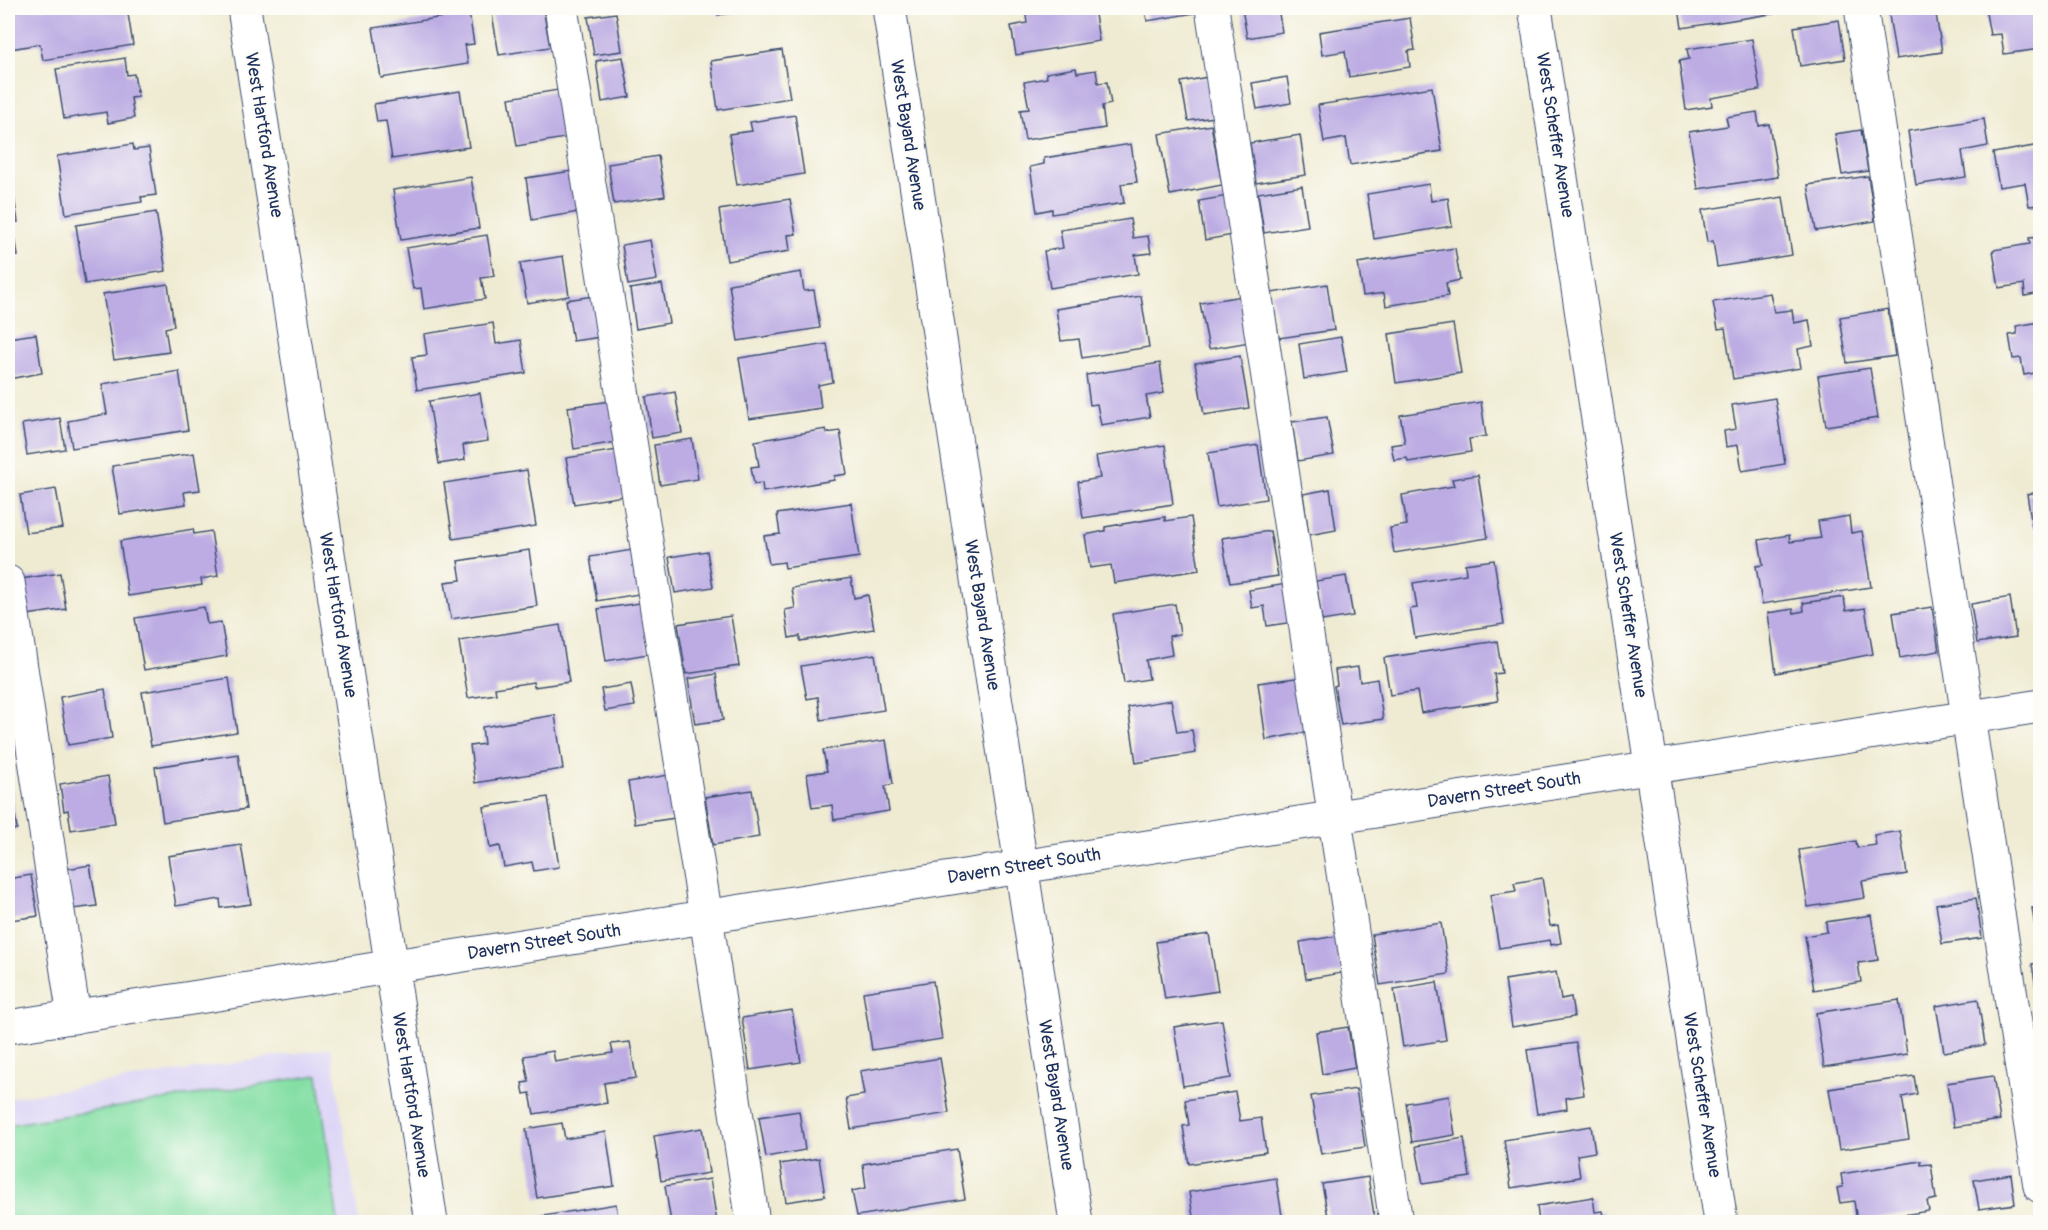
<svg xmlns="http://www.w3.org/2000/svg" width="2048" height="1230" font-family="Pangolin,sans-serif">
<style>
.built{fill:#ddd5f6}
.green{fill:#85dfa5;stroke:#508782;stroke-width:1.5}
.building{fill:#bcace3}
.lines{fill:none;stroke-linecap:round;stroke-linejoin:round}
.minor-casing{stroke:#3b4b6f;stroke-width:35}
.minor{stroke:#fff;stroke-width:33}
.labels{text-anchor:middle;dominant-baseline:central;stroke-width:5;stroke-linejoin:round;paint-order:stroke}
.street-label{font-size:18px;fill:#1b2f5e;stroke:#fdfcf7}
</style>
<rect width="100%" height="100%" fill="#fdfcf7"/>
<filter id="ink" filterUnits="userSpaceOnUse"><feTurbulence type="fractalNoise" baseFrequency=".0167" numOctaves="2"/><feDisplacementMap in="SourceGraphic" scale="12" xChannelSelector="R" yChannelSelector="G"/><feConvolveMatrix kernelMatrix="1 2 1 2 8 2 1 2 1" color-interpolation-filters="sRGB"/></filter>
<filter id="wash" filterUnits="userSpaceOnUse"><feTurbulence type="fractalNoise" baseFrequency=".008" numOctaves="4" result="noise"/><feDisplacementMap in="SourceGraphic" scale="24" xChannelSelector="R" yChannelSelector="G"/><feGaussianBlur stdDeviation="1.35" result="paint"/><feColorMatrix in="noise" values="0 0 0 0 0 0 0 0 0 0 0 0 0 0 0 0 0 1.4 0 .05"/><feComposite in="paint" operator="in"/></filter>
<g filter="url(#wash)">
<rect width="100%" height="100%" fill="#efebd2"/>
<polygon class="built" points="331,1048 359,1222 8,1222 8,1098"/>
<polygon class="green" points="318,1075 338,1222 8,1222 8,1125"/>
<g id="blocks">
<g class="building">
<polygon points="20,8 127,8 133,45 43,60 40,44 10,49 8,10"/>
<polygon points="491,8 543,8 550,47 499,55"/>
<polygon points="717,8 756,8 756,9 718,15"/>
<polygon points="1025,8 1094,8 1099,41 1016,55 1011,26 1027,23"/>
<polygon points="1145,8 1194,8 1195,13 1147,21"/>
<polygon points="1242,8 1278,8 1282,32 1247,38"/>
<polygon points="1679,8 1801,8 1802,9 1682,28"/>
<polygon points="1896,8 1935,8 1942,52 1896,59 1888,9"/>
<polygon points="1985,8 2040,8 2040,49 2004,54 2001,34 1990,35"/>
<polygon points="469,13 474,44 465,45 468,64 381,78 373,28"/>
<polygon points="616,13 622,51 594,55 588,17"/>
<polygon points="1410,18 1415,50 1408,51 1410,67 1349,77 1345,51 1322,55 1319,32"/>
<polygon points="1839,20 1845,59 1800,66 1794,27"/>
<polygon points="1752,39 1760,90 1711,98 1712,106 1686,110 1679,61 1689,59 1687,49"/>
<polygon points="782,50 790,98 718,110 711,61"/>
<polygon points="623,57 630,97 602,102 596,61"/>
<polygon points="125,58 127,75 134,74 138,97 131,98 134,118 108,123 106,112 64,119 56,69"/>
<polygon points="1076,68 1077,73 1096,70 1098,83 1107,82 1111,104 1102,106 1105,128 1025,140 1020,110 1029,109 1024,82 1047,78 1046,73"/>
<polygon points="1208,77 1214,117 1188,121 1181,82"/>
<polygon points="1287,77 1291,103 1257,109 1252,83"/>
<polygon points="1432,87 1442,151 1350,165 1346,138 1324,142 1318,105"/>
<polygon points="564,89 571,137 517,146 509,98"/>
<polygon points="460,91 469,147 392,159 386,121 377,122 374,104"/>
<polygon points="1757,112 1759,126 1769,124 1778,177 1698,189 1689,132 1728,126 1726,117"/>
<polygon points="795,115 804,174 737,185 729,134 752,131 750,122"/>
<polygon points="1984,119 1988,146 1962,151 1966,177 1916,185 1908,131"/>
<polygon points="1211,125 1222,185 1170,195 1159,134"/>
<polygon points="1861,130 1868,171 1842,175 1835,134"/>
<polygon points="1300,135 1306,175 1256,183 1250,143"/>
<polygon points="133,144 134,150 149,148 156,195 141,197 142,202 66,214 57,156"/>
<polygon points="1131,144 1137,182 1121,184 1124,203 1052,214 1052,209 1037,212 1030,167 1044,164 1044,158"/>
<polygon points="2040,145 2040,205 2029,206 2025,183 1999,187 1993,153"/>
<polygon points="658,156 665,196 614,204 608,164"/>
<polygon points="572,171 579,212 532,220 526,178"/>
<polygon points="8,173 10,173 18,222 8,223"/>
<polygon points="1868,176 1875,221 1816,231 1808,185"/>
<polygon points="471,177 479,228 401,240 393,190"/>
<polygon points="1429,184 1431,201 1448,198 1452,226 1374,239 1367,194"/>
<polygon points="1302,186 1308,226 1264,233 1258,193"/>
<polygon points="1227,196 1233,235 1205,240 1199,201"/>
<polygon points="1783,197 1792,255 1717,267 1713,241 1707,242 1702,210"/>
<polygon points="790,199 796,234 788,235 790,251 727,261 719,210"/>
<polygon points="156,212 166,271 85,284 76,225"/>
<polygon points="1130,219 1133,238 1148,236 1151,253 1135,255 1138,274 1050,288 1044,251 1063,248 1060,230"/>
<polygon points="14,229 18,256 8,257 8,230"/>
<polygon points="487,235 494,276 481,278 485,299 424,309 421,288 413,289 406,248"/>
<polygon points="2040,237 2040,293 2025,296 2024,284 1999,288 1993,250 2030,244 2029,238"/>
<polygon points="650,240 657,280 628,285 622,245"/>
<polygon points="1455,248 1460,280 1446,283 1448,296 1386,306 1384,293 1363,296 1358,263"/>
<polygon points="563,256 569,296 527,303 520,263"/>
<polygon points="801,272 804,291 814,290 820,328 738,341 729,284"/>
<polygon points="168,284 174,326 165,328 169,352 114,360 103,294"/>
<polygon points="662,284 669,323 636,329 630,289"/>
<polygon points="1327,284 1334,330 1279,338 1271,293"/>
<polygon points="1770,293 1774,312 1792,310 1794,323 1809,320 1813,346 1798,349 1801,368 1733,379 1725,328 1718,329 1713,302"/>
<polygon points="594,296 601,337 573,341 566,300"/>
<polygon points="1141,296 1149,347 1082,358 1079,339 1061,341 1056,309"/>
<polygon points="1242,296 1250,342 1209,349 1200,303"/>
<polygon points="1888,309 1895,356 1847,363 1840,317"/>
<polygon points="2040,322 2040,372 2024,375 2021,358 2013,359 2009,335 2017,334 2016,326"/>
<polygon points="493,323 496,344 521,340 526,373 417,390 412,357 427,355 424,334"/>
<polygon points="1453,324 1461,373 1396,383 1389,334"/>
<polygon points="36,334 42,373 8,379 8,338"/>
<polygon points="1341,337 1347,372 1304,379 1299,344"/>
<polygon points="827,344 833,382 818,385 821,408 749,419 739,358"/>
<polygon points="1240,356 1249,408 1204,415 1195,363"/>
<polygon points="1160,363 1164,393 1146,396 1150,417 1101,425 1097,404 1090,405 1086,375"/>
<polygon points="1870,368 1878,418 1826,426 1818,376"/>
<polygon points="179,371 188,430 72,448 68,421 107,414 102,384"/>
<polygon points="675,392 682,433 652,438 646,397"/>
<polygon points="480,393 488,441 463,445 465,460 439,464 429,401"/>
<polygon points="1775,398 1785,464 1742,471 1738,445 1726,447 1724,431 1736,429 1732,405"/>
<polygon points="611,401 617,442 574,449 568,407"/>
<polygon points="1481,402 1486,436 1469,439 1471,452 1408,462 1407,458 1394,460 1391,445 1405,443 1400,415"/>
<polygon points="1327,417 1334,455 1298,461 1292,422"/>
<polygon points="60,418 65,449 27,455 22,424"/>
<polygon points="826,429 827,433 840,431 847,474 834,476 834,480 763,492 762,483 754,484 751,467 759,466 755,441"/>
<polygon points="692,439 698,479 660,485 654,445"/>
<polygon points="1165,445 1173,504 1083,518 1078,482 1100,478 1096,456"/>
<polygon points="1258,445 1266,499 1217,507 1208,453"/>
<polygon points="617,450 624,496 574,504 566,458"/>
<polygon points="194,453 200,490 184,492 186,504 120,514 112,466"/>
<polygon points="527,470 536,526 453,539 444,483"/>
<polygon points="1478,475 1488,538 1394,553 1390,528 1407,525 1402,495 1454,486 1452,479"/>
<polygon points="56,489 63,528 26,533 20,495"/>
<polygon points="1330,489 1336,530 1309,535 1303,494"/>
<polygon points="2040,492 2040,526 2032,527 2027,494"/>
<polygon points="851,503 859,557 785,568 784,562 769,564 764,536 780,534 777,514"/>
<polygon points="1849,516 1851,533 1862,531 1871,587 1762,604 1756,566 1763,565 1759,540 1789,535 1790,542 1821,538 1818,521"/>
<polygon points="1165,517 1165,521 1191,517 1199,570 1114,583 1111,565 1090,568 1085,535 1105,531 1105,527"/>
<polygon points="193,529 194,534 211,531 218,576 201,579 202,585 128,596 120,541"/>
<polygon points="1270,531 1278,576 1230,583 1222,538"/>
<polygon points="529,550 537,606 451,619 445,582 461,580 458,561"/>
<polygon points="632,550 639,594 597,601 590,557"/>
<polygon points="707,551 713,587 675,593 669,557"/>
<polygon points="1494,560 1504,624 1415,638 1410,609 1417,608 1413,583 1466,574 1465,564"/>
<polygon points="60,573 66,609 27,615 21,579"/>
<polygon points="1346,576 1353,616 1322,621 1316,581"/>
<polygon points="851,578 854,598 868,595 874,629 800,641 800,636 789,638 785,610 795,608 792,588"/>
<polygon points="1287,584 1293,622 1267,626 1264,606 1252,608 1249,590"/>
<polygon points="1844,597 1846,611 1865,608 1873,654 1776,673 1768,613 1793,609 1794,613 1804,611 1803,603"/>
<polygon points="2010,597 2016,637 1977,643 1971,604"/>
<polygon points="640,603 648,654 606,661 598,609"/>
<polygon points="1175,604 1180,634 1169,636 1172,655 1146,660 1149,679 1124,683 1113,614"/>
<polygon points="204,607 207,624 221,622 227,656 144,670 135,618"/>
<polygon points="1932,607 1939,651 1900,658 1893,613"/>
<polygon points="731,616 739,666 686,674 678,624"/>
<polygon points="560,625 569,682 534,687 533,682 495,688 496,694 468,698 459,641"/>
<polygon points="1497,641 1502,673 1494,674 1498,701 1421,713 1417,691 1390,695 1384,658"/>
<polygon points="875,654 884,710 821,720 818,697 807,699 801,666"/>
<polygon points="1358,667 1360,682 1377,679 1383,719 1341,725 1334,686 1337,685 1335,670"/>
<polygon points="716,674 723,720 695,724 688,679"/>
<polygon points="1303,677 1311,731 1266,740 1258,683"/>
<polygon points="229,678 237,732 151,746 142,692"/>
<polygon points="631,684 635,706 605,711 601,689"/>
<polygon points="105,689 112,738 68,745 60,697"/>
<polygon points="1171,700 1177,732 1192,730 1196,753 1136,763 1128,707"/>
<polygon points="555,715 563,769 475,783 470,746 484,744 482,727"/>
<polygon points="886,740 893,784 885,786 889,811 834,820 832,805 812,808 807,774 827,771 823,750"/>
<polygon points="238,754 246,809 163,822 155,767"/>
<polygon points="668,775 675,818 635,824 628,782"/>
<polygon points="108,776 115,823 71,830 68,810 64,811 60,784"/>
<polygon points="8,788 11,788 17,829 8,831"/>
<polygon points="752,790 759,837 713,845 705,797"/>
<polygon points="548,797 559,867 534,871 532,862 504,867 500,846 490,848 484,807"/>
<polygon points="1900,831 1907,874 1862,881 1865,898 1808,907 1799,850 1856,841 1857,848 1876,845 1874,835"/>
<polygon points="241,845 251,904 221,908 220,899 176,906 168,856"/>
<polygon points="90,865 97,906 72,909 66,869"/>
<polygon points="31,875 38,916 11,920 8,898 8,879"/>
<polygon points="1542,878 1550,926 1558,925 1561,943 1551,945 1550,940 1499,948 1490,895 1516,891 1514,883"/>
<polygon points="1976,898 1982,938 1942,944 1936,904"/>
<polygon points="2040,907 2040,952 2039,952 2032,908"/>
<polygon points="1871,915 1878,960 1858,963 1861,982 1814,990 1805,936 1827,932 1826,922"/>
<polygon points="1441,923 1449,974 1380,985 1372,934"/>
<polygon points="1209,934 1218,991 1165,999 1156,942"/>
<polygon points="1336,936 1342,973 1306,979 1300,942"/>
<polygon points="2040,963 2040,1006 2039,1006 2032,964"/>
<polygon points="1556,972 1561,999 1571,997 1574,1017 1512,1027 1505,980"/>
<polygon points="933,981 942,1039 872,1050 863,992"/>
<polygon points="1437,982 1446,1040 1403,1047 1394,989"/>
<polygon points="1978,999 1985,1045 1944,1052 1936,1006"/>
<polygon points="1899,1000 1907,1054 1824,1067 1816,1013"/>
<polygon points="792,1010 801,1062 750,1070 742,1018"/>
<polygon points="1222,1020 1231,1078 1183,1086 1174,1027"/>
<polygon points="1348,1027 1355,1068 1322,1074 1316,1032"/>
<polygon points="630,1042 636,1078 604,1083 607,1103 534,1114 530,1093 524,1094 522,1083 529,1082 524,1056 553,1051 555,1062 613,1053 611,1044"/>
<polygon points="1576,1043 1584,1095 1566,1098 1567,1109 1537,1114 1527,1050"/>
<polygon points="940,1058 949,1113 851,1129 846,1098 864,1095 860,1071"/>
<polygon points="1914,1076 1917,1094 1902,1097 1909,1139 1839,1150 1829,1089"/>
<polygon points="1993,1076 2000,1120 1954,1127 1947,1083"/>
<polygon points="1356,1089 1365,1147 1321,1154 1311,1096"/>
<polygon points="1235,1092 1240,1121 1261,1118 1266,1152 1189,1164 1183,1126 1189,1125 1185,1100"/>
<polygon points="1449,1096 1455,1135 1412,1142 1406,1103"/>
<polygon points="799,1111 805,1150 766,1157 759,1117"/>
<polygon points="562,1123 565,1139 606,1132 614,1186 537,1198 526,1129"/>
<polygon points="1591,1126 1595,1152 1577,1155 1580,1177 1511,1188 1504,1140"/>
<polygon points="702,1128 709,1173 661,1181 654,1136"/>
<polygon points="1464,1138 1470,1177 1423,1184 1416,1146"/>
<polygon points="957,1149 965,1199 857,1216 852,1191 866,1188 863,1164"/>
<polygon points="819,1158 825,1196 786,1202 780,1164"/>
<polygon points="1921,1161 1921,1165 1931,1164 1936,1199 1927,1201 1929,1211 1857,1222 1854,1201 1840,1203 1837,1188 1843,1187 1841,1174"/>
<polygon points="2011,1174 2015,1204 1979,1209 1974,1180"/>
<polygon points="1368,1177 1375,1221 1329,1222 1322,1184"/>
<polygon points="1276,1178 1283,1222 1194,1222 1189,1192"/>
<polygon points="710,1179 717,1222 671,1222 665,1186"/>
<polygon points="1593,1197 1595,1212 1603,1211 1605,1222 1539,1222 1537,1206"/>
<polygon points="616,1204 619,1222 544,1222 543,1216"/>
</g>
</g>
</g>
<g filter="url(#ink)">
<use href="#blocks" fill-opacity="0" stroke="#3b4b6f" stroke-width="1.5"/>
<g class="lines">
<g class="minor-casing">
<g id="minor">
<polyline points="244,8 431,1222"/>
<polyline points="561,8 706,917 753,1222"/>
<polyline points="889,8 1076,1222"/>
<polyline points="1212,8 1396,1222"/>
<polyline points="1535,8 1721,1222"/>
<polyline points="1861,8 1968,717 2040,1186"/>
<polyline points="8,582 74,1017"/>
<polyline points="8,1027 2040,706"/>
</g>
</g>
<use href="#minor" class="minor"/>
</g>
</g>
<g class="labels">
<g class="street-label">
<text transform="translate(264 135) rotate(81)">West Hartford Avenue</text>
<text transform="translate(908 135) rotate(81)">West Bayard Avenue</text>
<text transform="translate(1555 135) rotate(81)">West Scheffer Avenue</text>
<text transform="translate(338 615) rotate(81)">West Hartford Avenue</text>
<text transform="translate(982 615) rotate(81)">West Bayard Avenue</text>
<text transform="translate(1628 615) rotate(81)">West Scheffer Avenue</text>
<text transform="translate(1504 790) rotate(-9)">Davern Street South</text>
<text transform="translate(1024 866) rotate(-9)">Davern Street South</text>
<text transform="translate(544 942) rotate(-9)">Davern Street South</text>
<text transform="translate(411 1095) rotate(81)">West Hartford Avenue</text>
<text transform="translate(1056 1095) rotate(81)">West Bayard Avenue</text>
<text transform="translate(1702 1095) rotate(81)">West Scheffer Avenue</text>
</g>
</g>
<rect width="2048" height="1230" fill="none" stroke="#fdfcf7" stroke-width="30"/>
</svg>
